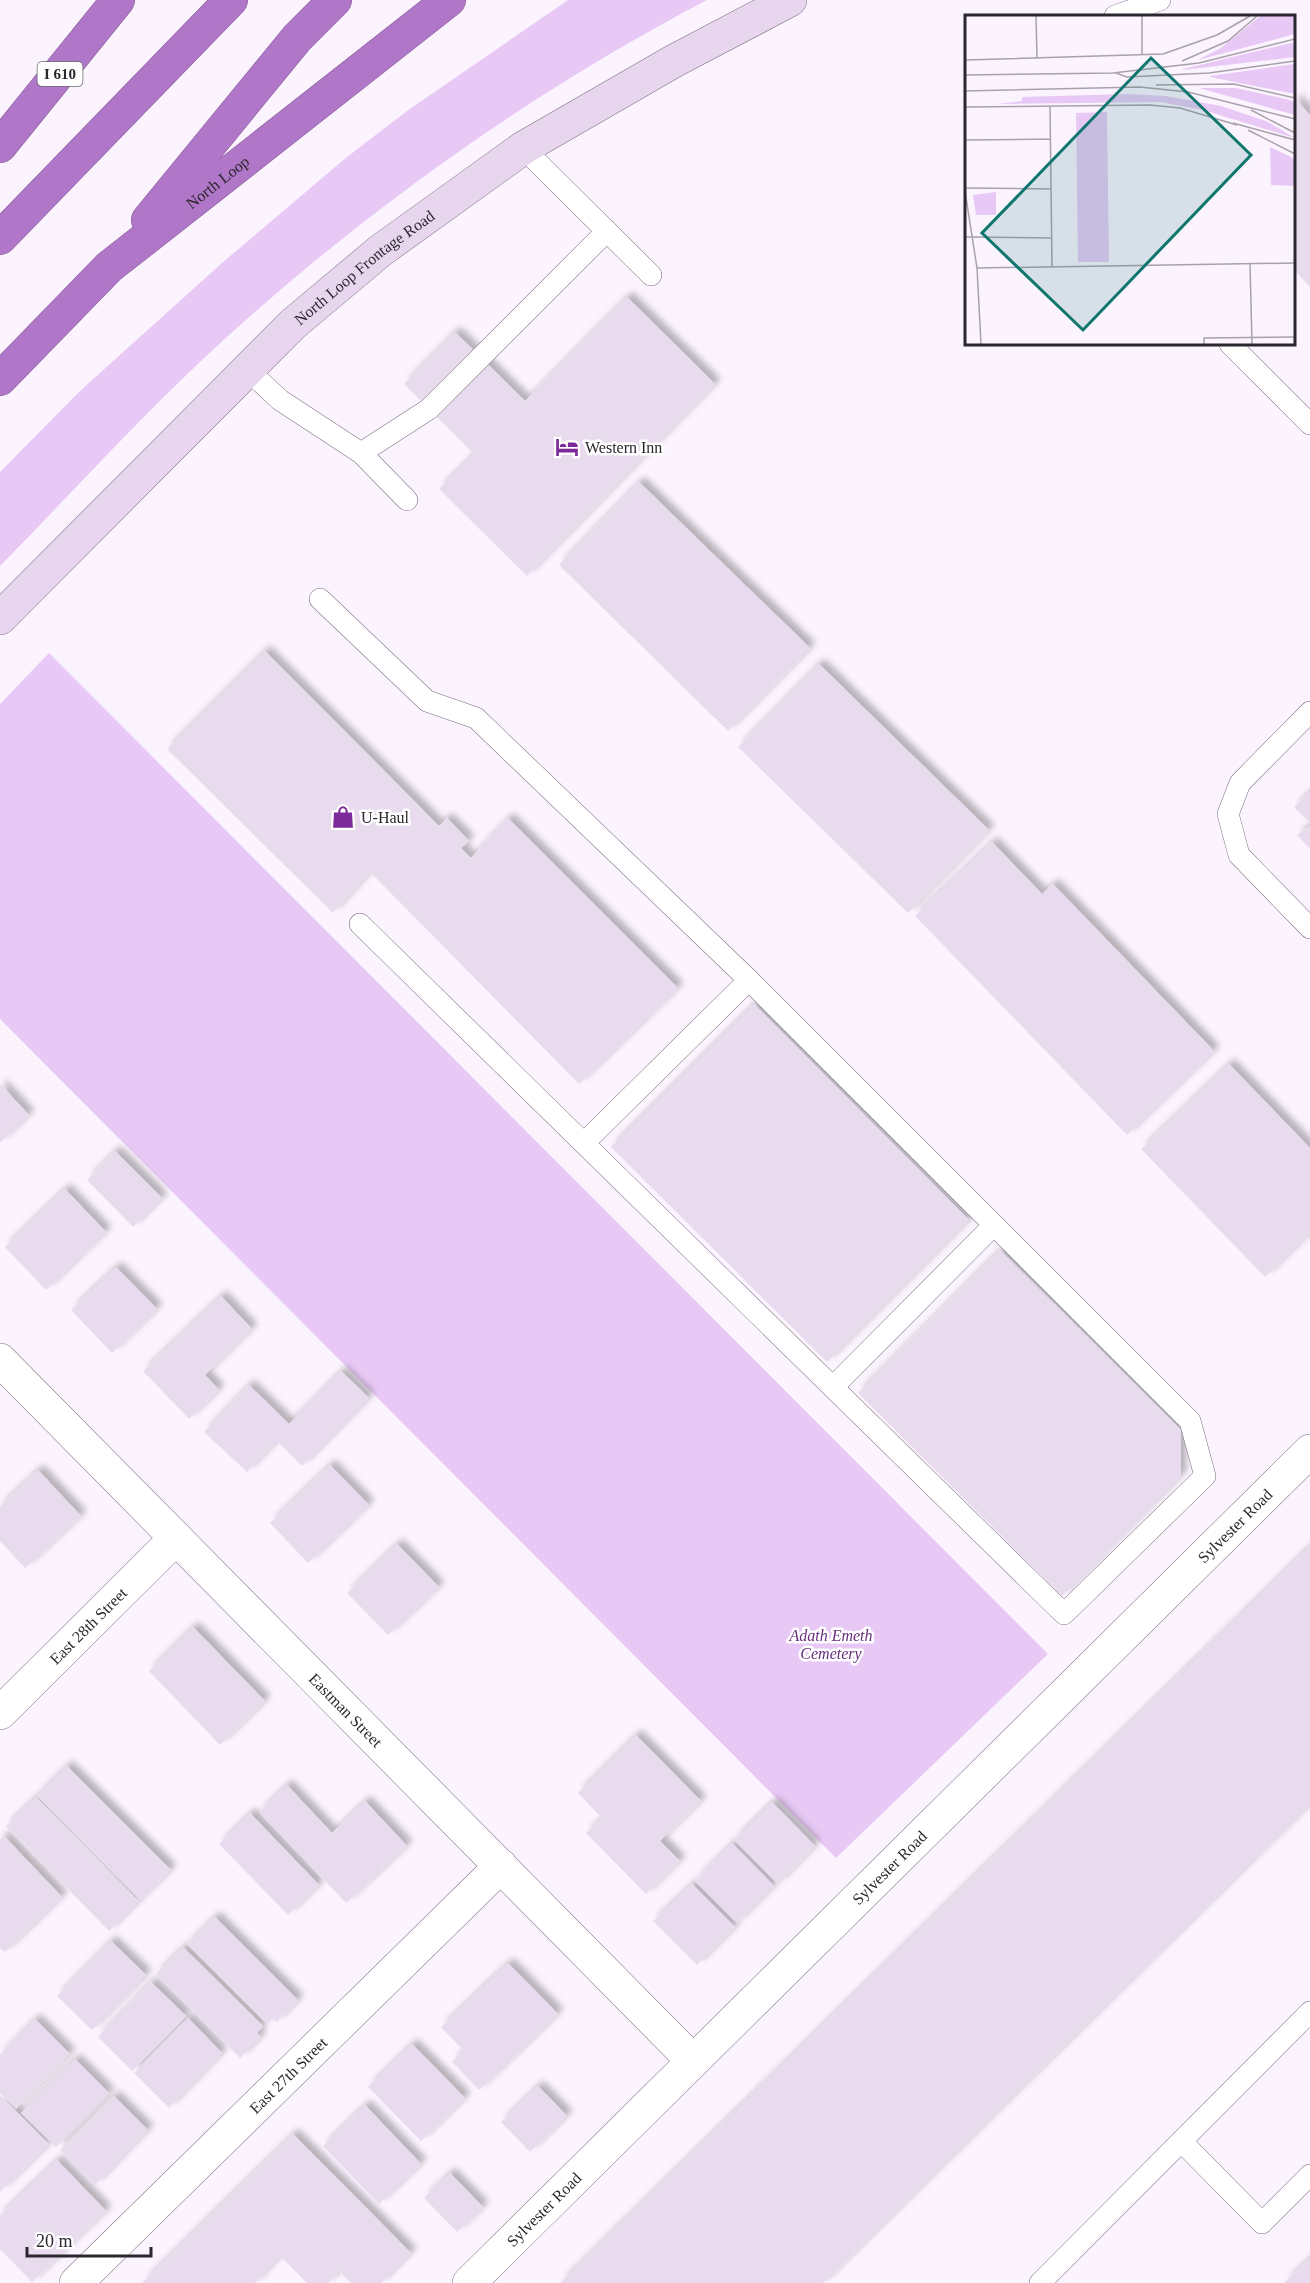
<svg xmlns="http://www.w3.org/2000/svg" width="1310" height="2283" font-family="Georgia,serif">
<style>
.green{fill:#e8c9f6}
.building{fill:#e8dbee;filter:url(#shadow)}
.lines{fill:none;stroke-linecap:round;stroke-linejoin:round}
.service-casing{stroke:#7d7182;stroke-width:22}
.minor-casing{stroke:#7d7182;stroke-width:34}
.secondary-casing{stroke:#7d7182;stroke-width:34}
.motorway-casing{stroke:#825a92;stroke-width:34}
.service{stroke:#fff;stroke-width:21}
.minor{stroke:#fff;stroke-width:33}
.secondary{stroke:#e7d6ee;stroke-width:33}
.motorway{stroke:#b076c8;stroke-width:33}
.labels{text-anchor:middle;dominant-baseline:central;stroke-width:5;stroke-linejoin:round;paint-order:stroke}
.shield{fill:#fff;stroke:#6b686d;stroke-width:1.5}
.shield-label{font-size:15px;font-weight:bold;fill:#2c272e}
.street-label{font-size:16px;fill:#2c272e;stroke:#fff}
.poi-label{font-size:16px;fill:#2c272e;stroke:#fff;text-anchor:start}
.park-label{font-size:16px;font-style:italic;fill:#682d7e;stroke:#fff}
.inset-road{fill:none;stroke:#a8a1ab;stroke-width:1.5}
.view{fill:#0f766e;fill-opacity:0.15;stroke:#0f766e;stroke-width:3}
.inset-edge{fill:none;stroke:#2c272e;stroke-width:3}
</style>
<defs>
<filter id="shadow"><feDropShadow dx="5.5" dy="-5.5" stdDeviation="3" flood-color="#0004"/></filter>
</defs>
<rect width="100%" height="100%" fill="#fbf3fe"/>
<g class="green">
<path d="M568,0H707C524,96 353,219 202,360C132,426 67,498 0,566V472L80,391L222,263L347,157L407,111Z"/>
<polygon points="49,653 1048,1654 836,1858 0,1019 0,704"/>
</g>
<g class="building">
<polygon points="1294,98 1310,115 1310,287 1294,270"/>
<polygon points="627,297 715,384 527,576 439,489 474,454 404,384 455,332 525,401"/>
<polygon points="639,482 810,648 728,731 559,565"/>
<polygon points="265,651 439,826 447,818 469,841 461,848 471,858 508,818 678,988 579,1084 370,872 333,913 167,749"/>
<polygon points="819,664 989,830 908,913 738,747"/>
<polygon points="1310,792 1310,823 1294,807"/>
<polygon points="1310,826 1310,849 1297,835"/>
<polygon points="992,842 1042,894 1053,884 1214,1051 1127,1135 915,916"/>
<polygon points="754,1004 969,1220 827,1362 611,1147"/>
<polygon points="1229,1064 1310,1148 1310,1233 1265,1277 1141,1149"/>
<polygon points="0,1084 29,1115 0,1143"/>
<polygon points="115,1151 162,1198 133,1227 87,1180"/>
<polygon points="65,1189 106,1232 46,1290 5,1247"/>
<polygon points="1000,1250 1181,1430 1181,1476 1062,1596 858,1393"/>
<polygon points="116,1267 157,1309 112,1353 71,1310"/>
<polygon points="221,1296 252,1329 205,1375 219,1390 189,1419 143,1371"/>
<polygon points="341,1371 369,1398 302,1466 277,1441 247,1472 204,1432 249,1385 289,1424"/>
<polygon points="330,1465 369,1505 308,1563 270,1523"/>
<polygon points="38,1470 81,1516 25,1568 0,1541 0,1506"/>
<polygon points="397,1544 439,1587 388,1635 347,1593"/>
<polygon points="1310,1546 1310,1804 892,2215 823,2283 560,2283"/>
<polygon points="193,1627 265,1701 220,1745 149,1671"/>
<polygon points="636,1735 701,1801 660,1841 680,1861 646,1894 586,1833 602,1818 578,1793"/>
<polygon points="67,1766 171,1870 140,1900 37,1796"/>
<polygon points="287,1785 332,1833 365,1801 407,1846 346,1903 259,1812"/>
<polygon points="36,1797 139,1901 109,1931 6,1826"/>
<polygon points="772,1802 815,1846 778,1884 734,1840"/>
<polygon points="250,1813 319,1885 288,1915 219,1844"/>
<polygon points="4,1836 62,1897 5,1952 0,1948 0,1839"/>
<polygon points="732,1843 774,1886 737,1923 695,1881"/>
<polygon points="692,1884 735,1927 697,1965 653,1921"/>
<polygon points="215,1917 298,2000 277,2022 273,2018 267,2024 187,1944"/>
<polygon points="111,1941 146,1975 92,2030 57,1996"/>
<polygon points="183,1947 263,2026 257,2033 261,2037 240,2058 156,1974"/>
<polygon points="508,1963 558,2014 479,2090 452,2062 463,2050 441,2027"/>
<polygon points="151,1982 186,2016 132,2071 98,2037"/>
<polygon points="188,2018 222,2053 169,2108 134,2073"/>
<polygon points="35,2019 70,2054 16,2109 0,2093 0,2055"/>
<polygon points="412,2044 465,2098 421,2141 368,2087"/>
<polygon points="75,2059 109,2093 56,2147 21,2113"/>
<polygon points="538,2086 567,2116 530,2152 501,2122"/>
<polygon points="0,2095 49,2144 0,2192"/>
<polygon points="114,2096 148,2130 95,2185 60,2150"/>
<polygon points="365,2105 421,2164 379,2204 323,2146"/>
<polygon points="293,2134 411,2253 381,2283 351,2283 339,2271 328,2283 307,2283 280,2256 255,2283 142,2283"/>
<polygon points="57,2160 106,2211 32,2282 0,2249 0,2215"/>
<polygon points="450,2173 483,2207 457,2232 424,2198"/>
<polygon points="1310,2258 1310,2283 1284,2283"/>
</g>
<g class="lines">
<g class="service-casing">
<g id="service">
<polyline points="1115,16 1160,0"/>
<polyline points="523,148 651,275"/>
<polyline points="1230,344 1310,424"/>
<polyline points="248,370 280,400 361,453 407,500"/>
<polyline points="361,453 429,409 607,231"/>
<polyline points="320,599 427,701 476,718 749,980 1190,1421 1205,1476 1064,1614 360,924"/>
<polyline points="1310,712 1240,783 1228,814 1239,855 1310,928"/>
<polyline points="585,1142 749,980"/>
<polyline points="833,1387 994,1225"/>
<polyline points="1182,2142 1262,2223 1310,2175"/>
<polyline points="1040,2283 1310,2012"/>
</g>
</g>
<g class="minor-casing">
<g id="minor">
<path id="s1" d="M0,1360L692,2060"/>
<path id="s2" d="M0,1713L176,1538"/>
<path id="s3" d="M76,2283L501,1866"/>
<path id="s4" d="M469,2283L1310,1451"/>
</g>
</g>
<g class="secondary-casing">
<g id="secondary">
<path id="s5" d="M0,618L293,324L380,251L523,148L674,61L790,0"/>
</g>
</g>
<g class="motorway-casing">
<g id="motorway">
<polyline points="0,146 118,0"/>
<polyline points="148,220 297,38 335,0"/>
<polyline points="0,238 231,0"/>
<path id="s6" d="M0,379L109,267L449,0"/>
</g>
</g>
<use href="#service" class="service"/>
<use href="#minor" class="minor"/>
<use href="#secondary" class="secondary"/>
<use href="#motorway" class="motorway"/>
</g>
<defs>
<g id="hotel-bare" transform="scale(1.8)"><path d="M-6-4.5h1.5V1H6V5H4.5V3h-9V5H-6ZM-4 0a1.8 1.8 0 1 1 3.6 0ZM.5 0V-2.5h3Q6-2.5 6 0Z" fill="#7c2999" stroke="#fff" stroke-width="2.5" paint-order="stroke"/></g>
<g id="shop-bare" transform="scale(1.8)"><path d="M-5-2.5h2.3a2.7 3.5 0 0 1 5.4 0H5L5.5 6h-11ZM-1.5-2.5h3a1.5 2.3 0 0 0-3 0Z" fill="#7c2999" stroke="#fff" stroke-width="2.5" paint-order="stroke"/></g>
</defs>
<g fill-rule="evenodd">
<use href="#hotel-bare" x="567" y="447"/>
<use href="#shop-bare" x="343" y="817"/>
</g>
<g class="labels">
<rect class="shield" x="37.5" y="62" width="45" height="24" rx="4.5"/>
<g class="shield-label">
<text x="60" y="74">I 610</text>
</g>
<g class="street-label">
<text stroke="none"><textPath href="#s6" startOffset="294">North Loop</textPath></text>
<text stroke="none"><textPath href="#s5" startOffset="506">North Loop Frontage Road</textPath></text>
<text stroke="none"><textPath href="#s4" startOffset="1077">Sylvester Road</textPath></text>
<text stroke="none"><textPath href="#s2" startOffset="124">East 28th Street</textPath></text>
<text stroke="none"><textPath href="#s1" startOffset="492">Eastman Street</textPath></text>
<text stroke="none"><textPath href="#s4" startOffset="591">Sylvester Road</textPath></text>
<text stroke="none"><textPath href="#s3" startOffset="297">East 27th Street</textPath></text>
<text stroke="none"><textPath href="#s4" startOffset="105">Sylvester Road</textPath></text>
</g>
<g class="poi-label">
<text x="585" y="447">Western Inn</text>
<text x="361" y="817">U-Haul</text>
</g>
<g class="park-label">
<text x="831" y="1635">Adath Emeth<tspan x="831" dy="18">Cemetery</tspan></text>
</g>
</g>
<g transform="translate(965 15)">
<rect width="330" height="330" fill="#fbf3fe"/>
<path d="M295,1H330V19L233,45L256,33ZM330,27V42L217,55L218,54ZM330,49V79L245,62V61ZM234,73H271L321,84L330,87V100ZM163,79L201,81L256,91L301,106L330,123L238,95L195,87L33,89L57,86V82ZM142,97L144,247H113L111,98ZM305,132L330,144V171L306,170ZM31,177V200H11L8,180Z" fill="#e8c9f6"/>
<path class="inset-road" d="M71,1L72,43M177,1V40M252,20L285,1M0,45L198,39L252,20M217,46L263,26L292,1M151,58L162,62L244,58L330,46M0,60L148,58L234,48L330,24M191,70L269,69L330,83M0,76L175,72L223,77L330,104M85,91L87,252M0,92L185,90L215,93L272,110M286,95L330,118M268,108L330,125M283,115L330,139M0,125L85,124M0,173L86,174M0,176L12,253L16,329M0,222L87,223M285,249L287,329M12,253L330,248M239,329V323L330,322"/>
<path class="view" d="M186,43L286,140L118,315L17,218Z"/>
<rect width="330" height="330" class="inset-edge"/>
</g>
<path d="M27 2247v9h124v-9" fill="none" stroke="#2c272e" stroke-width="3"/>
<text x="36" y="2247" font-size="18" fill="#2c272e" stroke="#ffffff" stroke-width="4.5" paint-order="stroke">20 m</text>
</svg>
